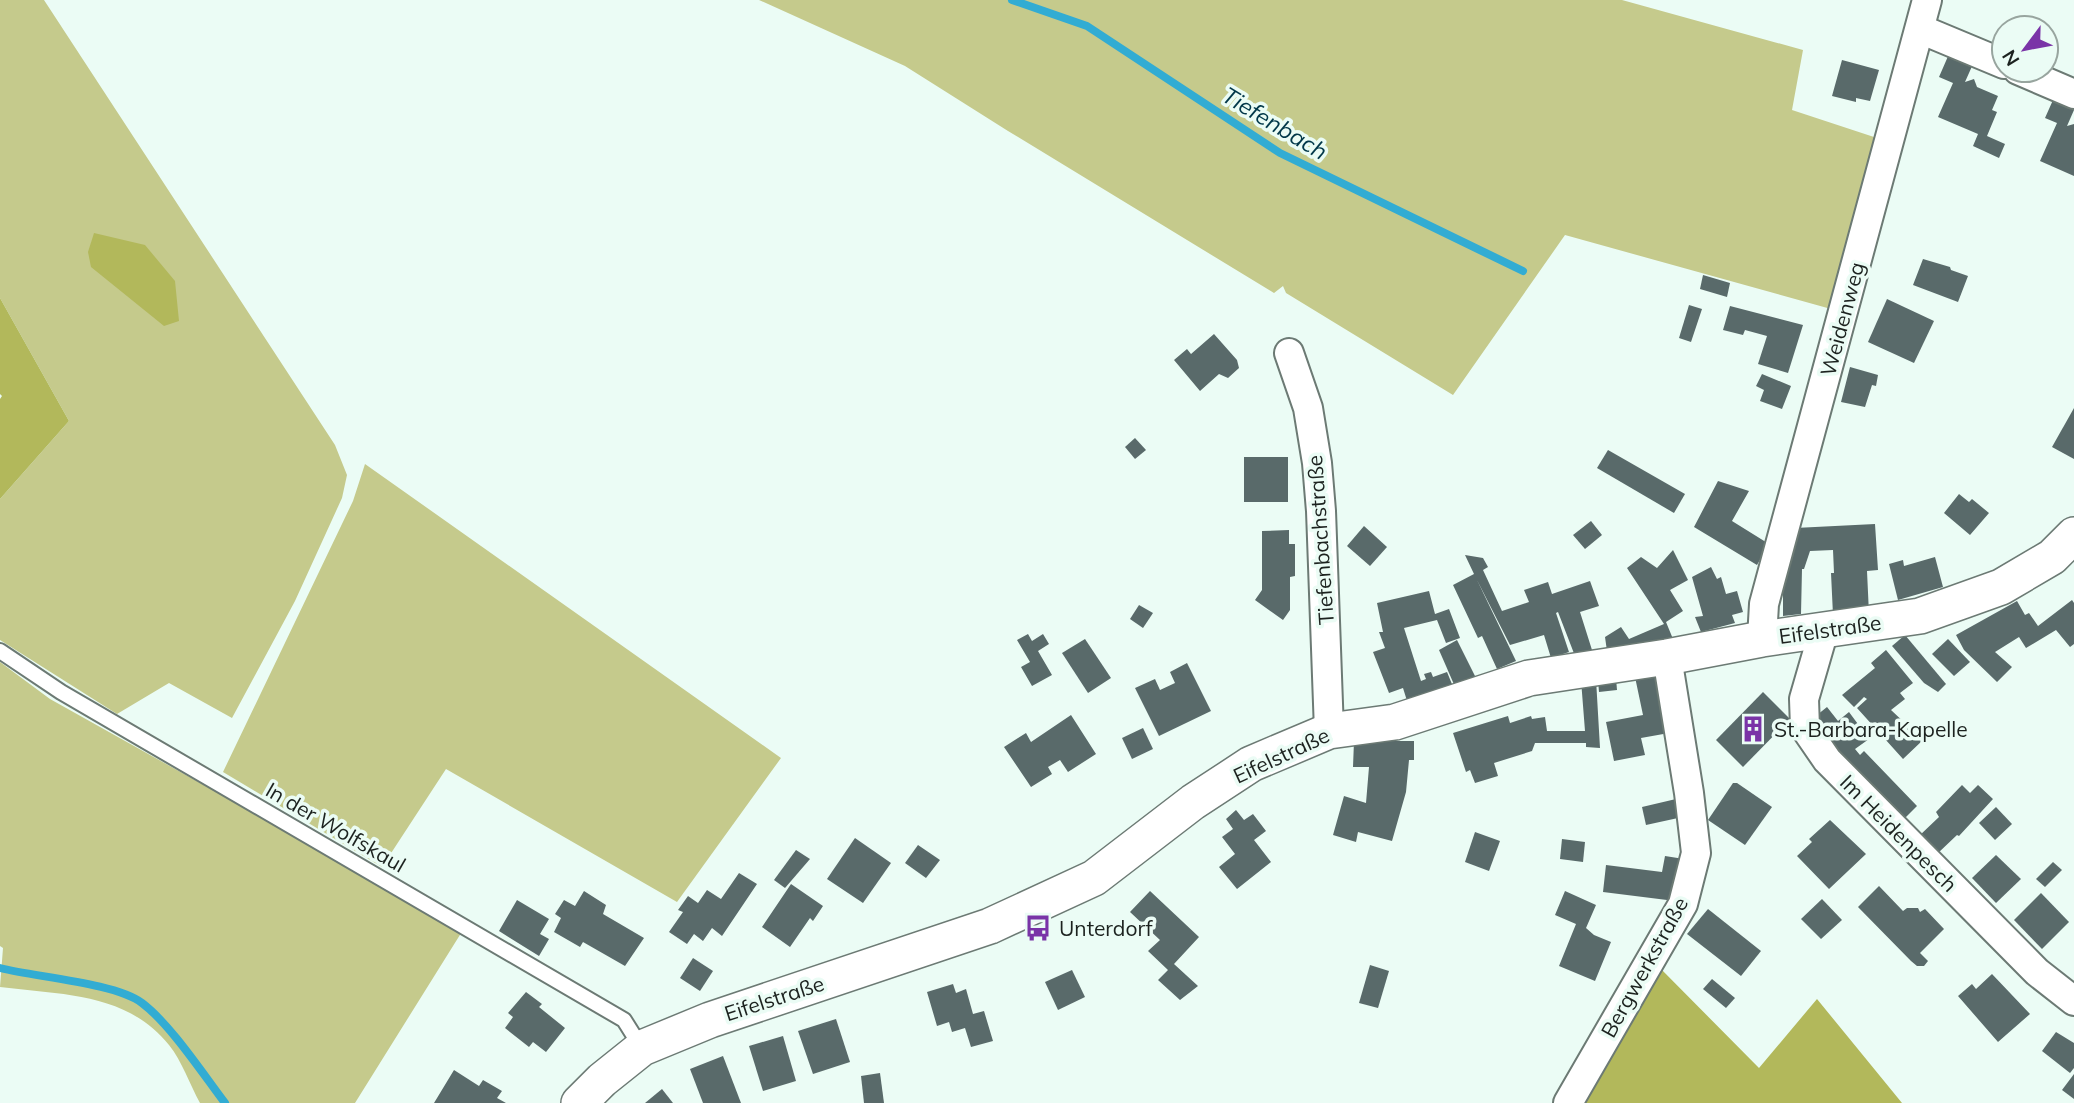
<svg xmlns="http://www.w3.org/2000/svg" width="2074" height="1103" font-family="Mulish,sans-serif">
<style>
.green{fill:#c5ca8c}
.forest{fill:#b2b85b}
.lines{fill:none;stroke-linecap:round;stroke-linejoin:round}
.stream{stroke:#32acd3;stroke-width:8}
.building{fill:#596a6a}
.service-casing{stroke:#6c7a74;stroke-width:18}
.minor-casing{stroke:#6c7a74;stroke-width:32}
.tertiary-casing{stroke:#6c7a74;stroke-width:38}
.service{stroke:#fff;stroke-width:14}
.minor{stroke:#fff;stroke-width:28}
.tertiary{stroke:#fff;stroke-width:35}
.labels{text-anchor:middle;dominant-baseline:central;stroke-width:7;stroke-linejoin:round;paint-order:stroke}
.street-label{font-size:21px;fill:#1c221f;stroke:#ebfcf5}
.poi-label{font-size:21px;fill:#1c221f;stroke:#ebfcf5;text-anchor:start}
.water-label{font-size:23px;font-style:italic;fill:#023849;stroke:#ebfcf5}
</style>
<rect width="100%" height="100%" fill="#ebfcf5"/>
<g class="green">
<polygon points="0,0 44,0 335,445 347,475 342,498 295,601 232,718 169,683 117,714 0,640 0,499 69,421 0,298"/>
<polygon points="759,0 1622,0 1803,50 1792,110 1877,138 1831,309 1565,235 1453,395 1286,293 1283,286 1274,293 1008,131 905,66"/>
<polygon points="365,464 781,758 677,902 446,769 382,867 223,772 353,501"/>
<path d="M0,662L50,699L463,930L355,1103H200C190,1085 182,1061 169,1045C126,992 62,995 0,987L3,948L0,946Z"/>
</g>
<g class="forest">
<polygon points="94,233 145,245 175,281 179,321 164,326 91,267 88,252"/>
<polygon points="0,298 69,421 0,499 0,399 2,396 0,394"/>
<polygon points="1658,966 1759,1068 1817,999 1902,1103 1578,1103"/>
</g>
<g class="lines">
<g class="stream">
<polyline points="1012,0 1087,26 1280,153 1523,271"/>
<path d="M0,968C35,977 116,983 142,1003C170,1024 203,1074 225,1103"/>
</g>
</g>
<g class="building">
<polygon points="1949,54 1973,64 1965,82 1974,79 1977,87 1998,96 1992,110 1997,112 1987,136 2005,144 1999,158 1973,146 1978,134 1938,117 1953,83 1939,77"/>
<polygon points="1842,60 1879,70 1870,101 1856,98 1856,102 1832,96"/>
<polygon points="2053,100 2074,110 2067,126 2074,124 2074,176 2040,161 2057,123 2045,118"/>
<polygon points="1923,259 1950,267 1951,270 1968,276 1958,302 1913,285"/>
<polygon points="1703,275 1730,283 1727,297 1700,289"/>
<polygon points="1887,299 1934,321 1914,363 1868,342"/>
<polygon points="1689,305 1702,309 1691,342 1679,338"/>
<polygon points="1730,306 1803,325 1788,373 1758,364 1767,336 1745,330 1743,335 1723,330"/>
<polygon points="1214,334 1237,360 1239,368 1228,378 1219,374 1200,391 1174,360 1187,349 1191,354"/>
<polygon points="1850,367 1878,375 1876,386 1872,385 1865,407 1841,402"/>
<polygon points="1762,374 1791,386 1782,409 1760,401 1764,390 1756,386"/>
<polygon points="2074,408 2074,459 2052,447"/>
<polygon points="1135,438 1146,450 1135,459 1125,447"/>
<polygon points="1608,450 1685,494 1674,513 1597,468"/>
<rect x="1244" y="457" width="44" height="45"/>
<polygon points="1718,481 1749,491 1732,521 1769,544 1757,565 1694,527"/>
<polygon points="1959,494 1969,502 1972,499 1989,513 1970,535 1944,513"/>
<polygon points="1591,521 1602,535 1585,549 1573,535"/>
<polygon points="1875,524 1878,570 1867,571 1869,614 1833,615 1831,573 1834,573 1833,550 1810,551 1804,569 1802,569 1801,614 1783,616 1783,570 1795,528"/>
<polygon points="1364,526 1387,547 1370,566 1347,546"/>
<polygon points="1289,530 1289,544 1295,544 1295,576 1290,577 1290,610 1283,620 1255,600 1262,590 1262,531"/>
<polygon points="1673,550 1688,580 1670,590 1683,611 1666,622 1673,639 1607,651 1605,637 1621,627 1629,639 1664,624 1627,568 1641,557 1657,568"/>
<polygon points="1465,555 1483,558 1488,567 1483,570 1502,611 1529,602 1524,590 1548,582 1552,594 1590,581 1599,606 1580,612 1592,650 1575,656 1558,612 1556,613 1569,652 1551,658 1544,635 1510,645 1477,580 1516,661 1497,669 1482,636 1478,638 1453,585 1474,574"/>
<polygon points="1935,557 1943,587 1898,600 1889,564 1903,560 1904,566"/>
<polygon points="1711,567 1717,579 1721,577 1726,594 1737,591 1743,612 1732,615 1735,623 1701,632 1695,617 1703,616 1692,577"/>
<polygon points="1429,591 1435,614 1449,609 1460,638 1446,643 1437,620 1404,628 1421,681 1426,679 1424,674 1431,672 1433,677 1447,672 1454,689 1408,704 1403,688 1389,693 1373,652 1385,648 1379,632 1383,632 1377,603"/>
<polygon points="2072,600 2074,603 2074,644 2070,647 2056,630 2026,648 2019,637 1995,652 2012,667 1997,682 1964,650 1956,635 2017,601 2025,615 2029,613 2038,626"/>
<polygon points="1139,605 1153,613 1143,628 1130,619"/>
<polygon points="1028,634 1032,641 1043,634 1049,644 1038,651 1052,675 1032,686 1021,667 1030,662 1017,640"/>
<polygon points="1905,635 1946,684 1938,692 1924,683 1892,646"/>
<polygon points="1085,639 1111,678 1088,693 1062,653"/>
<polygon points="1948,639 1970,662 1954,676 1932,654"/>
<polygon points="1457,640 1476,678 1456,689 1439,650"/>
<polygon points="1886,650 1913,683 1900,693 1905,699 1891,710 1923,740 1903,759 1857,708 1867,699 1864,697 1854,707 1842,695 1875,668 1871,663"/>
<polygon points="1187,663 1211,711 1159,736 1135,688 1155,679 1160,690 1175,683 1170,672"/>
<polygon points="1658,672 1669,733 1641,738 1645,755 1614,761 1606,722 1643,715 1635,677"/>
<polygon points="1616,678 1617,690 1599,692 1598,680"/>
<polygon points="1596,679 1600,748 1586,747 1586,743 1535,743 1532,751 1494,763 1498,776 1475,783 1470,770 1466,772 1453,733 1508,716 1510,723 1531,716 1532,719 1545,717 1547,731 1585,731 1581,680"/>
<polygon points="1763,692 1790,719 1743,767 1716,740"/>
<polygon points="1827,707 1838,721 1849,712 1869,739 1855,749 1860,755 1864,751 1917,806 1900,823 1847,767 1812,719"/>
<polygon points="1071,715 1096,754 1068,772 1060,760 1048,767 1052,774 1031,787 1004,747 1026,733 1031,742"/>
<polygon points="1143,728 1153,749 1132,759 1122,738"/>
<polygon points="1354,741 1414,741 1414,760 1409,760 1406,792 1392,841 1358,832 1356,842 1333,835 1344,796 1366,803 1369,767 1353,767"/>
<polygon points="1733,783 1737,783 1772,807 1745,845 1708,820"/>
<polygon points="1962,785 1970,793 1978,785 1993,799 1959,836 1957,835 1937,854 1919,836 1939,817 1936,812"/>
<polygon points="1676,799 1678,818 1646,825 1642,807"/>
<polygon points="1996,807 2012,824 1995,840 1979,823"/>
<polygon points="1236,810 1244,820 1253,814 1266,831 1254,840 1271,862 1237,889 1219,867 1235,854 1222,837 1233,829 1226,819"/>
<polygon points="1830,820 1866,854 1829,889 1797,856 1812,842 1809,839"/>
<polygon points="1475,832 1500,841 1489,871 1465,862"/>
<polygon points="855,838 891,863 863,903 827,879"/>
<polygon points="1562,839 1585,842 1583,862 1560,859"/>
<polygon points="918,845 940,860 926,878 905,863"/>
<polygon points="796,850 810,859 785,888 774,880"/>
<polygon points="1996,855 2021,879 1996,903 1972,878"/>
<polygon points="1665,856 1684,859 1675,901 1603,892 1606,865 1662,872"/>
<polygon points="2053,862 2062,870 2045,887 2036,879"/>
<polygon points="739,873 757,884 722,936 712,928 703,941 694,934 687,944 669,932 683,912 678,910 688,896 698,903 707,890 721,899"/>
<polygon points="791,884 823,906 813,921 810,918 790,947 762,927"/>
<polygon points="1879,886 1903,911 1907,908 1918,908 1920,912 1925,909 1944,929 1920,953 1928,961 1924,966 1917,966 1911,961 1858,907"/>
<polygon points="584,891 606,905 603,914 644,938 625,966 583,942 580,947 554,932 561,918 555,914 564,900 575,906"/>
<polygon points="1150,891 1199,937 1174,964 1198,986 1180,1000 1158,980 1168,970 1148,951 1160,940 1130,912"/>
<polygon points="1565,891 1596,905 1586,928 1594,935 1611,942 1595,981 1559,966 1576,924 1555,915"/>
<polygon points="2041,893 2069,922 2042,949 2014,920"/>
<polygon points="1822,899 1842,920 1821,939 1801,919"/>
<polygon points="517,900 549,919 540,934 549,939 539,956 499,931"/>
<polygon points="1708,909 1761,951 1741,976 1687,934"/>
<polygon points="693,958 713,971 700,991 680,978"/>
<polygon points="1370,965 1389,971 1378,1008 1359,1003"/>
<polygon points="1072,970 1085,997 1058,1010 1045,982"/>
<polygon points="1992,974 2030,1014 1998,1042 1958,996 1972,984 1976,989"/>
<polygon points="1712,979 1735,998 1726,1008 1703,989"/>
<polygon points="953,984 956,993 966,989 973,1014 984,1011 993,1041 971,1047 965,1028 952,1032 949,1022 937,1026 927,992"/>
<polygon points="526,992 542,1004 539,1007 565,1028 546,1052 533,1042 529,1047 505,1028 513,1017 508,1013"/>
<polygon points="836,1019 850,1062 813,1074 798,1031"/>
<polygon points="2056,1032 2074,1043 2074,1068 2070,1073 2042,1051"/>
<polygon points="783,1036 796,1081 763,1091 749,1046"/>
<polygon points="723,1056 741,1103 703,1103 690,1069"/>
<polygon points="454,1070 479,1086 483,1080 502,1091 497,1098 506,1103 434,1103"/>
<polygon points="880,1073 884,1103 864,1103 861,1076"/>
<polygon points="2074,1074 2074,1099 2062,1090"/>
<polygon points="662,1089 673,1103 645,1103"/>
</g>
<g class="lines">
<g class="service-casing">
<polyline id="service" points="0,651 61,692 624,1020 641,1047"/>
</g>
<g class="minor-casing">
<g id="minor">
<polyline points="1920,29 2004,64"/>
<polyline points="2018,70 2074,94"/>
<polyline points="1289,353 1308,408 1317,463 1321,511 1329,731"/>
<polyline points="1824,630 1804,699 1805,728 1827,760 2037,972 2074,1001"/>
<polyline points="1762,639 1764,604 1927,0"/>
<polyline points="1568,1103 1683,904 1696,853 1689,793 1667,657"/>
</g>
</g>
<g class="tertiary-casing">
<polyline id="tertiary" points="579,1103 602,1080 642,1048 710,1020 990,926 1094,878 1193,802 1251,764 1329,731 1395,722 1529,678 1667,657 1762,639 1920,616 2001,587 2052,557 2074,535"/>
</g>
<use href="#service" class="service"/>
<use href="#minor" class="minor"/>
<use href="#tertiary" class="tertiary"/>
</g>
<defs>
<g id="building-bare" transform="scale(2.1)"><path d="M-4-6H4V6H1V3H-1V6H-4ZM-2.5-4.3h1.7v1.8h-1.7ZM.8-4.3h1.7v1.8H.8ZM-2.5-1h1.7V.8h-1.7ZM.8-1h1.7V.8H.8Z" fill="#7a34a7" stroke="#ebfcf5" stroke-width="2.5" paint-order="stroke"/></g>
<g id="bus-bare" transform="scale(2.1)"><path d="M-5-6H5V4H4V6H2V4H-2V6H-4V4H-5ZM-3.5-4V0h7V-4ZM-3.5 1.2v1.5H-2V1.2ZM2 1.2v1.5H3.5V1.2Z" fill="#7a34a7" stroke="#ebfcf5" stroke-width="2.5" paint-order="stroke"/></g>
</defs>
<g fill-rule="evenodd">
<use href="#building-bare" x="1753" y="729"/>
<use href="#bus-bare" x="1038" y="928"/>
</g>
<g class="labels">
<g class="street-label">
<text transform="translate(1842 319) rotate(-75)">Weidenweg</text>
<text transform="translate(1320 540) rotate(-94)">Tiefenbachstraße</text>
<text transform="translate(1830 629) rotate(-8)">Eifelstraße</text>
<text transform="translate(1281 755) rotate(-25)">Eifelstraße</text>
<text transform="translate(336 827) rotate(30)">In der Wolfskaul</text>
<text transform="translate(1899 833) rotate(45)">Im Heidenpesch</text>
<text transform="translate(1644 967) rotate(-61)">Bergwerkstraße</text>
<text transform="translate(774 998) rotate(-18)">Eifelstraße</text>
</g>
<g class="poi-label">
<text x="1774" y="729">St.-Barbara-Kapelle</text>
<text x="1059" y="928">Unterdorf</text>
</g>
<g class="water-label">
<text transform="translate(1275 123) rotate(31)">Tiefenbach</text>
</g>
</g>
<g transform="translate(2025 49) rotate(238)"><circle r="33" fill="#ebfcf5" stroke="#98a59f" stroke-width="2"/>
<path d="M0-5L12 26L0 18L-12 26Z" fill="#7a34a7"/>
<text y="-10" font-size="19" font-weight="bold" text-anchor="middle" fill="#1c221f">N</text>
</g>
</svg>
